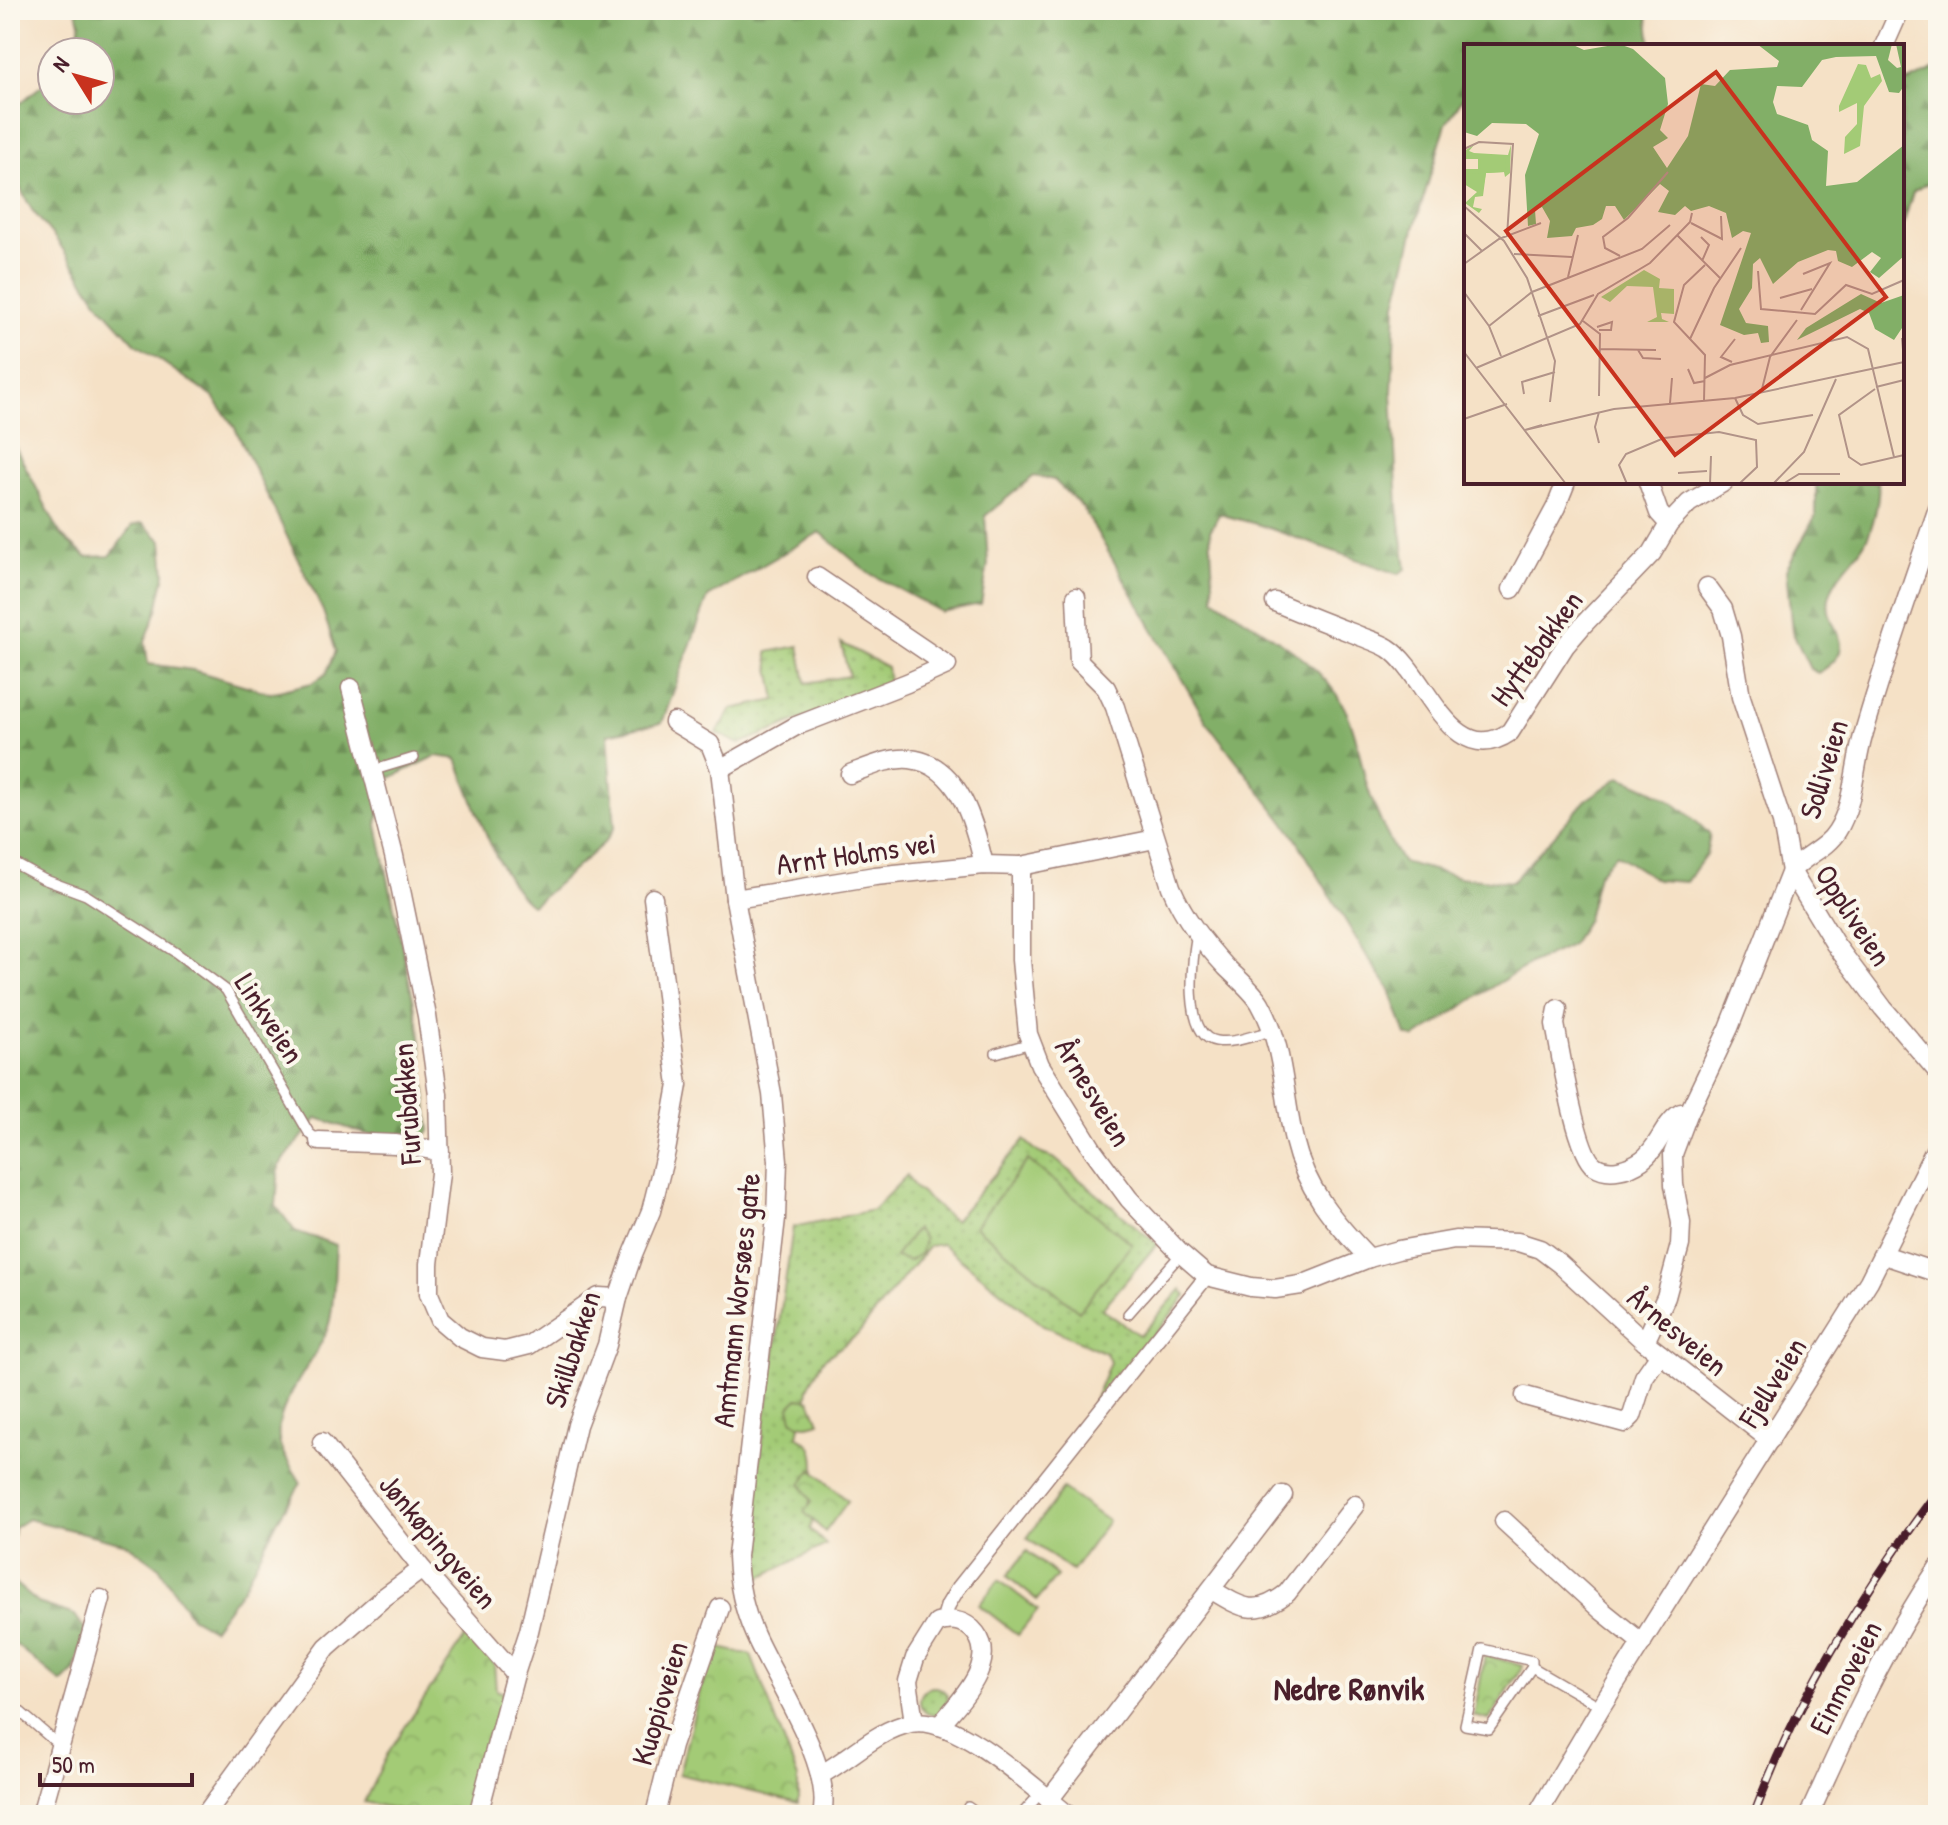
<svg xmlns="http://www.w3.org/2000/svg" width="1948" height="1825" font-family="'Patrick Hand',sans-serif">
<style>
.grass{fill:url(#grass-dots);stroke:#767550;stroke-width:2}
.forest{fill:url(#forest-firs);stroke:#666749;stroke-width:2}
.park{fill:url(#park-crowns);stroke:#767550;stroke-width:2}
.pitch{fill:#a3cb76;stroke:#767550;stroke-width:2}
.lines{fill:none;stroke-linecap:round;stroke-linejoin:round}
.service-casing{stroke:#a08078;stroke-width:12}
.pedestrian-casing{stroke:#a08078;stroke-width:17}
.minor-casing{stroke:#a08078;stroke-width:21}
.service{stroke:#fff;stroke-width:9}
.pedestrian{stroke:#fff;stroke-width:14}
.minor{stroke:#fff;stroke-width:18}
.rail-casing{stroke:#4a1f2b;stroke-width:9}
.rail{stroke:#fbf7ec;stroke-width:6;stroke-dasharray:18;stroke-linecap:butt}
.labels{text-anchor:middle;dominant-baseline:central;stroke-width:8;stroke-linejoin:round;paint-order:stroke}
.street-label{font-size:30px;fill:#4a1f2b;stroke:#fbf7ec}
.neighbourhood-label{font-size:32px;font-weight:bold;fill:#4a1f2b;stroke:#fbf7ec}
.inset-road{fill:none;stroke:#b19388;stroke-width:2}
.view{fill:#c8321e;fill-opacity:0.15;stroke:#c8321e;stroke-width:4}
.inset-edge{fill:none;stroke:#4a1f2b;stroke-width:4}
</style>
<defs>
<pattern id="grass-dots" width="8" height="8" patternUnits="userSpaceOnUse" patternTransform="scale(2)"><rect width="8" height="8" fill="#a3cb76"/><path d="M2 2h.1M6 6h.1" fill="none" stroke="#8eae66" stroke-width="1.8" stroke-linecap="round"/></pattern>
<pattern id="forest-firs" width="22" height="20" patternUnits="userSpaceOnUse" patternTransform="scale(2)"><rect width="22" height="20" fill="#82af67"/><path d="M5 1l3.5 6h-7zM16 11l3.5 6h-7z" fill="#6c8e55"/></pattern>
<pattern id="park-crowns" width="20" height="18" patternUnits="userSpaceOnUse" patternTransform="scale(2)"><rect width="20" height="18" fill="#a3cb76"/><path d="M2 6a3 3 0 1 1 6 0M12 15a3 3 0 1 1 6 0" fill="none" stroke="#8eae66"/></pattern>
</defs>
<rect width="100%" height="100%" fill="#fbf7ec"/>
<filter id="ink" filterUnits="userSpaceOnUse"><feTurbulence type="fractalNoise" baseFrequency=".0125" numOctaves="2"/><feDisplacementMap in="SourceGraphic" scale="16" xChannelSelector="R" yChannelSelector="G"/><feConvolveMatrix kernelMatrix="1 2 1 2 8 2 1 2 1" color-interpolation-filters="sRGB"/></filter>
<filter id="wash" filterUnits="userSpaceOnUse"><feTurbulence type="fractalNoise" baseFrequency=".006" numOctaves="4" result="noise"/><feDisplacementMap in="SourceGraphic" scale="32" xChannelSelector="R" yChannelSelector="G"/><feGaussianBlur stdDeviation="1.8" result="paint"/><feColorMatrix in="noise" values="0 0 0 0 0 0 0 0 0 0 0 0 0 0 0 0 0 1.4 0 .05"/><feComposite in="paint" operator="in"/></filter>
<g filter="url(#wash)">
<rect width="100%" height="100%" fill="#f5e1c6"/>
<g class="grass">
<polygon points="841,643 887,667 889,684 739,744 717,733 732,709 776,700 767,652 799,646 806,683 849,676"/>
<path d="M1024,1140L1039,1153L1055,1159L1157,1244L1102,1309L1140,1336L1181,1289L1186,1296L1088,1416L1110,1362L1106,1353L1043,1325L942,1244L929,1246L857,1335L823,1360L808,1388L805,1417L801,1420L798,1436C801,1439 805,1441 809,1444C820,1455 813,1491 809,1505L815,1514L810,1529L826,1545L761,1577L750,1574L748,1562L753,1504L793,1227L873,1210L907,1175L915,1188L954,1221Z"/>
<circle cx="934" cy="1701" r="14"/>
</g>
<g class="forest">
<path d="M76,10H1647L1651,46H1466V93L1446,124L1414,229L1396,304L1392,392L1398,507L1406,569L1398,574L1260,525L1219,514L1210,531L1214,598C1258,631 1318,656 1344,707C1356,730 1359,753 1365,778C1373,808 1386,835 1402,862L1459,877L1512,882L1586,800L1620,777C1660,792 1680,804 1710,835L1706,855L1686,882L1657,880L1616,854L1598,874L1587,919L1571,945L1532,963L1495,985L1415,1038L1406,1035L1390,990L1368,958L1293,834L1206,721L1083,508L1054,480L1034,476L985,516L988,564L981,604L941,612L867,572L820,532L708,597L662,723L608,734L615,827L605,842L537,902L531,905C498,881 473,798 457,759L436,756L384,781L377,825L419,1028L430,1131L421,1139L366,1134L317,1118L279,1166L276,1206L295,1231L336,1245C334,1269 335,1296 330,1320C321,1360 264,1409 282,1450C287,1462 295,1472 301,1483L277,1521L243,1588L212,1629L191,1617L159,1567L127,1544L28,1519L14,1528L10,1559V437L61,535L86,557L110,556L132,526L142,523L162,541L165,574L157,610L145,642L148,664L193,670L270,693L312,683L326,674L336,651L323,611L235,428L213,397L135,343L101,306L56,239L32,210L10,170V116L18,105L47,81L52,78V100H100V52H74L80,22Z"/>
<polygon points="1938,68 1938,177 1913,192 1902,229 1902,85"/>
<path d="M1816,482H1878C1880,499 1873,528 1865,542C1855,560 1836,573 1830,594C1819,629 1868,643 1818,673L1810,669L1792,631L1786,570L1816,515Z"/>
<polygon points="10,1579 38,1603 75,1615 86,1631 74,1671 62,1683 10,1640"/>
</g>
<g class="park">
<path d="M798,1398L810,1400L819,1422C807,1426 802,1427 792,1419L789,1407Z"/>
<polygon points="812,1470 848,1501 825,1532 804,1512 812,1502 801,1484"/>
<polygon points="468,1633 494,1663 496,1690 509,1695 468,1815 424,1815 364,1802 389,1751"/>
<polygon points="711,1646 751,1655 798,1778 798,1803 679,1774"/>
<polygon points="1485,1655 1523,1666 1489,1720 1474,1716"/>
</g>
<g class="pitch">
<polygon points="1028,1160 1132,1244 1079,1311 975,1226"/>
<polygon points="916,1229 924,1239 921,1253 909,1261 895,1257"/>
<polygon points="1063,1489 1108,1521 1072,1571 1027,1538"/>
<polygon points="1027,1551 1057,1576 1037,1600 1007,1576"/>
<polygon points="999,1580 1038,1610 1018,1635 979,1605"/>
</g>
</g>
<g filter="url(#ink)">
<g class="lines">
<g class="service-casing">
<g id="service">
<polyline points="371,771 414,758"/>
<polyline points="10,861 43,879 86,895 175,952 226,990 309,1133 319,1141"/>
<path d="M1197,934C1192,957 1183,1036 1216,1041C1234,1044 1254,1035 1271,1031"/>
<polyline points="996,1053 1031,1043"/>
<polyline points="1128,1314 1181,1254"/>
<polygon points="1482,1649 1532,1661 1532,1667 1489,1729 1465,1725"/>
<polyline points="1532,1667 1601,1707"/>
<polyline points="10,1703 60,1746"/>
<polyline points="968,1807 979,1815"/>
<polyline points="1021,1815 1041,1793"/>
</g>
</g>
<g class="pedestrian-casing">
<polyline id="pedestrian" points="943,1621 948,1605 957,1590 1207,1276"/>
</g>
<g class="minor-casing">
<g id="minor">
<polyline points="1884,46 1900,10"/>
<polyline points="1648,482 1659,513 1669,524"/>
<polyline points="1707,587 1723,609 1731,636 1741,697 1782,822 1791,871 1835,944 1883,1008 1938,1072"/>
<polyline points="1512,589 1556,507 1566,482"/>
<path d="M1076,597L1079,661L1106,688L1115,707L1171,887C1184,918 1203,942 1226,967C1237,978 1252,990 1260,1003C1284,1045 1283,1094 1294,1140C1305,1188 1335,1223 1369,1258"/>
<path d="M1275,602C1301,613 1328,624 1355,634C1366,639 1378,642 1388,648C1426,672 1451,772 1510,732L1565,646L1583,625L1652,553L1669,524L1689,503L1724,482"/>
<polyline points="351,688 394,856 427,1016 438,1094 440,1173 429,1264 429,1294 440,1320 460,1337 482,1348 505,1351 529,1345 599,1297 618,1298"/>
<path d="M674,722L710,744L720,769L735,899L772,1094L778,1161L776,1218L737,1556C738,1582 743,1608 754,1633C774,1680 834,1765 822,1815"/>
<polyline points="720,769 796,726 907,683 947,665 817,577"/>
<path d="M850,774C869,767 890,757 910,759C960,764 975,826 984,865"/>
<polyline points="1021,866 1021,960 1028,1034 1040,1065 1093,1150 1129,1199 1178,1251 1207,1276 1251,1287 1275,1289 1301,1285 1369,1258 1398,1250 1455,1240 1518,1242 1540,1249 1560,1264 1645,1342 1770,1440"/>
<polyline points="735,899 875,876 984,865 1021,866 1155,839"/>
<path d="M1558,1009L1555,1024C1560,1050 1576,1153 1595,1166C1609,1175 1629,1169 1642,1160C1659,1148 1663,1124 1681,1113L1688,1114"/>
<polyline points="319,1141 395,1144 440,1151"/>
<polyline points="1884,1255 1938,1273"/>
<path d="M1645,1342L1666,1297L1680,1245L1681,1223L1674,1185L1673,1154L1688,1114L1729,1028L1791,871C1805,855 1826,849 1837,831C1854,804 1854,767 1863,736C1885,659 1912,584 1938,508"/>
<polyline points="1525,1396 1625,1423 1632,1416 1644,1377 1660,1354"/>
<polyline points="322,1442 422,1569 515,1674"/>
<polyline points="1504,1521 1601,1610 1642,1643"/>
<path d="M1212,1590C1243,1609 1256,1617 1287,1593L1355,1505"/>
<path d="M914,1722L908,1681L915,1658L937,1623C950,1619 961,1619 972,1629C1003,1659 959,1702 939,1726"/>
<path d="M820,1775C850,1759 877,1730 911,1723C956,1714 1034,1788 1068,1815"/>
<polyline points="1049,1800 1283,1495"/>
<polyline points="41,1815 101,1599"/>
<polyline points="205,1815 327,1647 383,1598 422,1569"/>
<polyline points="478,1815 515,1674 529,1631 577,1425 607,1345 618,1298 633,1254 651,1211 666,1151 678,1085 653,898"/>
<polyline points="655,1815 672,1746 720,1608"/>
<polyline points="1537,1815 1601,1707 1869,1281 1938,1144"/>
<path d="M1809,1815C1847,1731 1886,1645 1938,1568"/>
</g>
</g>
<use href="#service" class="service"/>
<use href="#pedestrian" class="pedestrian"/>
<use href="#minor" class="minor"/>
<g class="rail-casing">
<path id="rail" d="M1754,1815C1797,1698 1863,1591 1938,1491"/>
</g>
<use href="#rail" class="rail"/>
</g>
</g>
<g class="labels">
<g class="street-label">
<text transform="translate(1536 648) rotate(-54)">Hyttebakken</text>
<text transform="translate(1823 769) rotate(-73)">Solliveien</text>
<text transform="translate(856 853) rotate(-8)">Arnt Holms vei</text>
<text transform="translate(1854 915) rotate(57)">Oppliveien</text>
<text transform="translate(270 1018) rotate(57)">Linkveien</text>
<text transform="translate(1094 1092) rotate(59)">Årnesveien</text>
<text transform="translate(406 1104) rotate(-94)">Furubakken</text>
<text transform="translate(736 1300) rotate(-84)">Amtmann Worsøes gate</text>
<text transform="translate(1678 1331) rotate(40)">Årnesveien</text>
<text transform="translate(572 1349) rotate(-72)">Skillbakken</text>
<text transform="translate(1772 1382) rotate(-58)">Fjellveien</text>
<text transform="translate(439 1541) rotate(50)">Jønkøpingveien</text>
<text transform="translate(1845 1677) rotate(-63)">Einmoveien</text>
<text transform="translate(659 1703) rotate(-73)">Kuopioveien</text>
</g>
<g class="neighbourhood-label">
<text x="1349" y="1688">Nedre Rønvik</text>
</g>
</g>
<g transform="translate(1464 44)">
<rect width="440" height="440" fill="#f5e1c6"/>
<path d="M10,101L5,107L10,109L44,111L47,101L46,129L41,133L40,128L22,129L19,152L11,153L9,163L18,165L15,169L1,159L13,148L0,140V125H14V115H0V107ZM180,226L196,235L195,244L210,245V270L197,269L198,275L205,278H183L193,273L189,243L163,242L146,258L137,253Z" fill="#a3cb76"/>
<path d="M0,0H107L120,6L155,0L169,5L201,34L204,60L196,86L204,94L189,103L203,124L224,92L237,40L251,42L266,26L313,23L315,17L293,0H428L424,16L433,24L437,23L432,0H440V42L435,49L425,48L412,12L372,13L358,16L338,43L313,42L309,58L313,70L344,81L348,96L364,107L362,142L393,138L440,101V212L415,234L406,228L417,214L408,208L388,223L374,217L372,207L364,206L334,218L309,240L296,214L289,220L288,244L275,265L282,279L304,282L305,298L297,299L294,289L280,291L256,281L287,189L279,187L268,194L262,169L245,162L227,167L221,162L211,171L194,168L205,147L196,140L160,176L151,162H142L138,175L129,181L112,184L108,192L83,194L86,177L78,163L71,166L72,180L64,182L61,131L75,90L62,80L28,79L13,92L0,88ZM397,250L417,259L440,251V281L430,296L411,285L405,269L396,265L333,296L342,284Z" fill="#82af67"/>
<path d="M394,20L402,21L407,34L416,30L418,37L400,62L396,102L380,110L381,93L393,80V59L375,68V62Z" fill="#a3cb76"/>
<path d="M17,115H42L41,128L22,129L18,150L0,138V129L16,130Z" fill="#a3cb76"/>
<path class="inset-road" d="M0,105L15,98L49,100L43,192M0,162L40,197L63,234L91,317L86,358M227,179L258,195L257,172M0,189L18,207M213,191L256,234M237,193L245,201L238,217M50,210L108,213M156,212L141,204L139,193L164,174L204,128M0,220L35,195L77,179M294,227L297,265L351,270L382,241L408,250L440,236M104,233L114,191M0,248L25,282L37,312M316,254L348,245M337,266L366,219L339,230M74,272L130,251M119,277L136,290L135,352M25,282L68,248L178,205L206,181M133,283L148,278L147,286H135M438,294L440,318M226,295L250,244L277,204M136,305L192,306M174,306L179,314L197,315M0,308L102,440M268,318L257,313L271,295M12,324L116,280L134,250L186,219L226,178L228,169M224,325L230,339L241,337M241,334L266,321L383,293L404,305L430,413M412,343L440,336M411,345L375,371L385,413L397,421L440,411M297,349L306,313L333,276M60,350L58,338L91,328M271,354L279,371L294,380L349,371M240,357L241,311L210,278L220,241L241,221M206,359L208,334M135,368L131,383L135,399M0,375L43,360M78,381L61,386L150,365L271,354L440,318M214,429L243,427M163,440L155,421L162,410L200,394L255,388L292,396L293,423L275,440M246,440L247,412M309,440L340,408L372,335M319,440L335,430H376"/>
<path class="view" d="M252,28L422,253L211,411L42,187Z"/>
<rect width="440" height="440" class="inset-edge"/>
</g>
<rect width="1948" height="1825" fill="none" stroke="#fbf7ec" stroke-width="40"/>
<g transform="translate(76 76) rotate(307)"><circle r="38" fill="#fbf7ec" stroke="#b4a19f" stroke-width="2"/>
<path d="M0-6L14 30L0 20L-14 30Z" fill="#c8321e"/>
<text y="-12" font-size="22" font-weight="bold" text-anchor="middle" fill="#4a1f2b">N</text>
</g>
<path d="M40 1773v12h152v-12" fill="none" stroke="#4a1f2b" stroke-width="4"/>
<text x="52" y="1773" font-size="24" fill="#4a1f2b" stroke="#fbf7ec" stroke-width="6" paint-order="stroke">50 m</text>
</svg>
